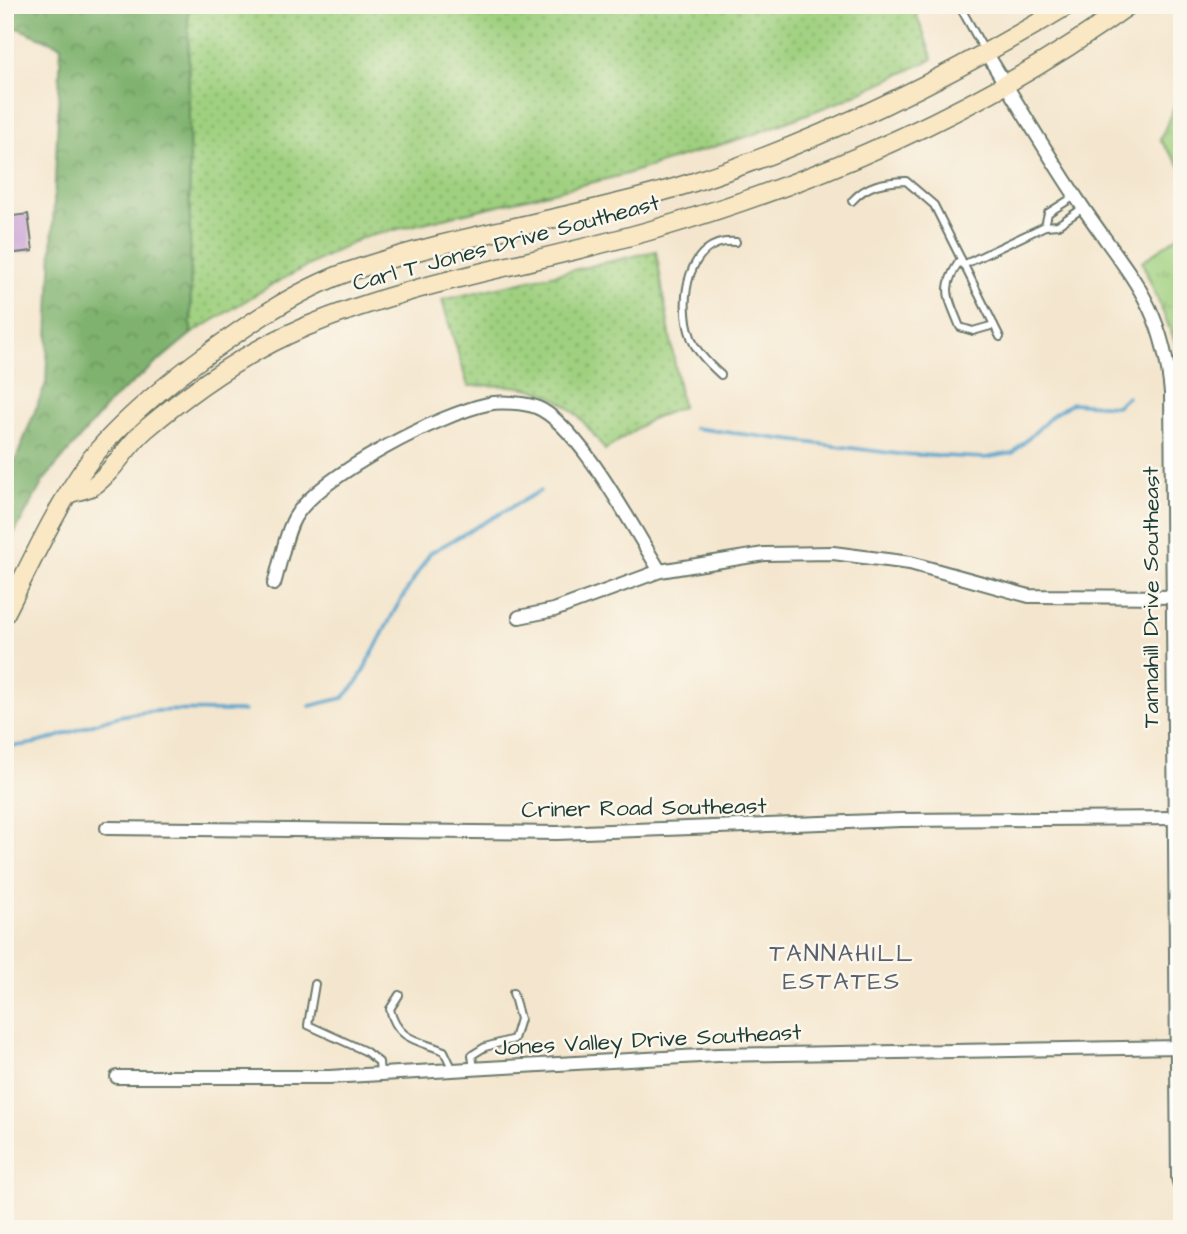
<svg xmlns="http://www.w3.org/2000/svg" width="1187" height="1234" font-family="'Architects Daughter',sans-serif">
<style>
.grass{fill:url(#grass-dots);stroke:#5f865a;stroke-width:2}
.forest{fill:url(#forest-crowns);stroke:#4f7851;stroke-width:2}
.park{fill:url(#park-tufts);stroke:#5f865a;stroke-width:2}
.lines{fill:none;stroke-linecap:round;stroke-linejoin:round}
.stream{stroke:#52a3cc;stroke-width:3.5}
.building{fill:#c9a1d6}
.lane-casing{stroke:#6a786a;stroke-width:10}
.street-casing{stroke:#6a786a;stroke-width:16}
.secondary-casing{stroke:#6a786a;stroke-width:21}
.lane{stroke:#fff;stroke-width:6}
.street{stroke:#fff;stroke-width:12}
.secondary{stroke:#fae7c3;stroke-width:18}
.labels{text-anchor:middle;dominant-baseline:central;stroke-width:5;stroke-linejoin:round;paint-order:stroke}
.street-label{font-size:23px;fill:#1f3d34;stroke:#fbf7ec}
.neighbourhood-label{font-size:24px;letter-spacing:2px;fill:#5a606d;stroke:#fbf7ec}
</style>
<defs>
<pattern id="grass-dots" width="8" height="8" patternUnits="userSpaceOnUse" patternTransform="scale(1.75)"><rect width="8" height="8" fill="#9fd07f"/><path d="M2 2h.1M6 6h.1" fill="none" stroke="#81aa69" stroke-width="1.8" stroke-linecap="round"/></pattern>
<pattern id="forest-crowns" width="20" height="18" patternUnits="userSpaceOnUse" patternTransform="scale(1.75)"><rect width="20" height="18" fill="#7fb26e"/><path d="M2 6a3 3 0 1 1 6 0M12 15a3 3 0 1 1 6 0" fill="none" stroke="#67925b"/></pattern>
<pattern id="park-tufts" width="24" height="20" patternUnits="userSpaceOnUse" patternTransform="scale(1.75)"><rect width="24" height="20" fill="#9fd07f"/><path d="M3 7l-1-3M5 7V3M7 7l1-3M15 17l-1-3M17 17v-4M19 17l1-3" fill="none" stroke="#81aa69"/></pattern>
</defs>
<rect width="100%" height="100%" fill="#fbf7ec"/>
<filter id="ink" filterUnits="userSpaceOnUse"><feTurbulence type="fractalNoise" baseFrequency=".0143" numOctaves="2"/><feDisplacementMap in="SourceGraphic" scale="14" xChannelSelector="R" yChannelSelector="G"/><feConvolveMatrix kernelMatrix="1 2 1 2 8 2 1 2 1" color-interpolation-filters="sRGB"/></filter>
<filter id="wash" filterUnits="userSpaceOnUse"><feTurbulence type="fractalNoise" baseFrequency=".00686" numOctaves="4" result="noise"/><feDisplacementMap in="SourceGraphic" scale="28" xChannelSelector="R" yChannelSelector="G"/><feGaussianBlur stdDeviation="1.57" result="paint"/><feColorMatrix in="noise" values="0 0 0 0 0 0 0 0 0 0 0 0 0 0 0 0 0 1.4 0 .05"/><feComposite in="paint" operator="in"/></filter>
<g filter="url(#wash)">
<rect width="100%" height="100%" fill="#f4e6ce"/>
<g class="grass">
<polygon points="188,5 913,5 933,59 844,100 752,135 623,175 361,238 273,284 191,334"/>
<path d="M656,251L682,407L651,419L605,450C563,390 540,383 468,386L442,300Z"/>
</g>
<polygon class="forest" points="5,5 188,5 191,334 112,400 44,480 5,550 5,487 46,383 61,46 5,23"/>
<g class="park">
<polygon points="1182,89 1182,168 1160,140"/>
<polygon points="1182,233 1182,395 1181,395 1177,346 1142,262"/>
</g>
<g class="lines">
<g class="stream">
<polyline points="694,428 898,454 985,458 1013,453 1054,414 1072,403 1116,406 1127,397"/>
<polyline points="310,706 343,698 357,683 396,608 430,553 540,491"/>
<path d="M5,746C47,748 85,722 125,715C163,708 204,711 244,711"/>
</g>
</g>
<g id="blocks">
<polygon class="building" points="28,214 33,251 7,254 5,217"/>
</g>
</g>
<g filter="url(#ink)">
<use href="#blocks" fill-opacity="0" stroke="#6a786a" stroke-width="2"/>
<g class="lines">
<g class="lane-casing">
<g id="lane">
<polyline points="959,5 984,50"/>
<path d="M852,201C867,184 884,182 906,181L934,205L1000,337"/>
<polyline points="1045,226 1048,213 1075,196"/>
<path d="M961,259C940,289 948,296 960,327L973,331L994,325"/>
<polyline points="963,265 1045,226 1058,225 1083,208"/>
<path d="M721,375C711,366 695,351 691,337C678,302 687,237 736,242"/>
<polyline points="315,984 308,1025 365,1051 379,1062 380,1074"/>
<path d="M399,995L390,1009C397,1040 417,1040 444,1051L453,1070"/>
<polyline points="474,1069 472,1055 485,1047 514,1039 520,1019 513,993"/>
</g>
</g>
<g class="street-casing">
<g id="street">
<path d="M987,54C1017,103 1046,152 1078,200C1126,273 1162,299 1171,393L1178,1178L1182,1192"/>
<path d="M274,584C280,565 286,529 297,514C325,473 440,414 488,404C499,401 525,403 536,407C579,424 634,530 660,571"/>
<polyline points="519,617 554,610 660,571 764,554 833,553 910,563 1029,596 1182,597"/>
<polyline points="107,828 557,833 901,820 1182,818"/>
<polyline points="117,1077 329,1077 718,1055 1180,1047"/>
</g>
</g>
<g class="secondary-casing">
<g id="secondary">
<path d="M70,493C77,491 87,489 93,486C113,472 127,445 146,429C194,388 246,352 305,327C419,279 541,263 659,228C825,179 989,107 1129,5"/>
<path d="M5,614C31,563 55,509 88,463C112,430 162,388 195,363C241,329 294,291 348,272C461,233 580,218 694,182C826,139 949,77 1068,5"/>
</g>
</g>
<use href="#lane" class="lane"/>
<use href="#street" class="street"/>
<use href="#secondary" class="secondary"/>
</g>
</g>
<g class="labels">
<g class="street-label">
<text transform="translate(506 243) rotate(-15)">Carl T Jones Drive Southeast</text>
<text transform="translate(1151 597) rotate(-90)">Tannahill Drive Southeast</text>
<text transform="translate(644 808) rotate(-1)">Criner Road Southeast</text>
<text transform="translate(648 1040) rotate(-3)">Jones Valley Drive Southeast</text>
</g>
<g class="neighbourhood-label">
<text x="842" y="954">TANNAHILL<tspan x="842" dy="28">ESTATES</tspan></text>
</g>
</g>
<rect width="1187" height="1234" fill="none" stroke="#fbf7ec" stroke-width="28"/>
</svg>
